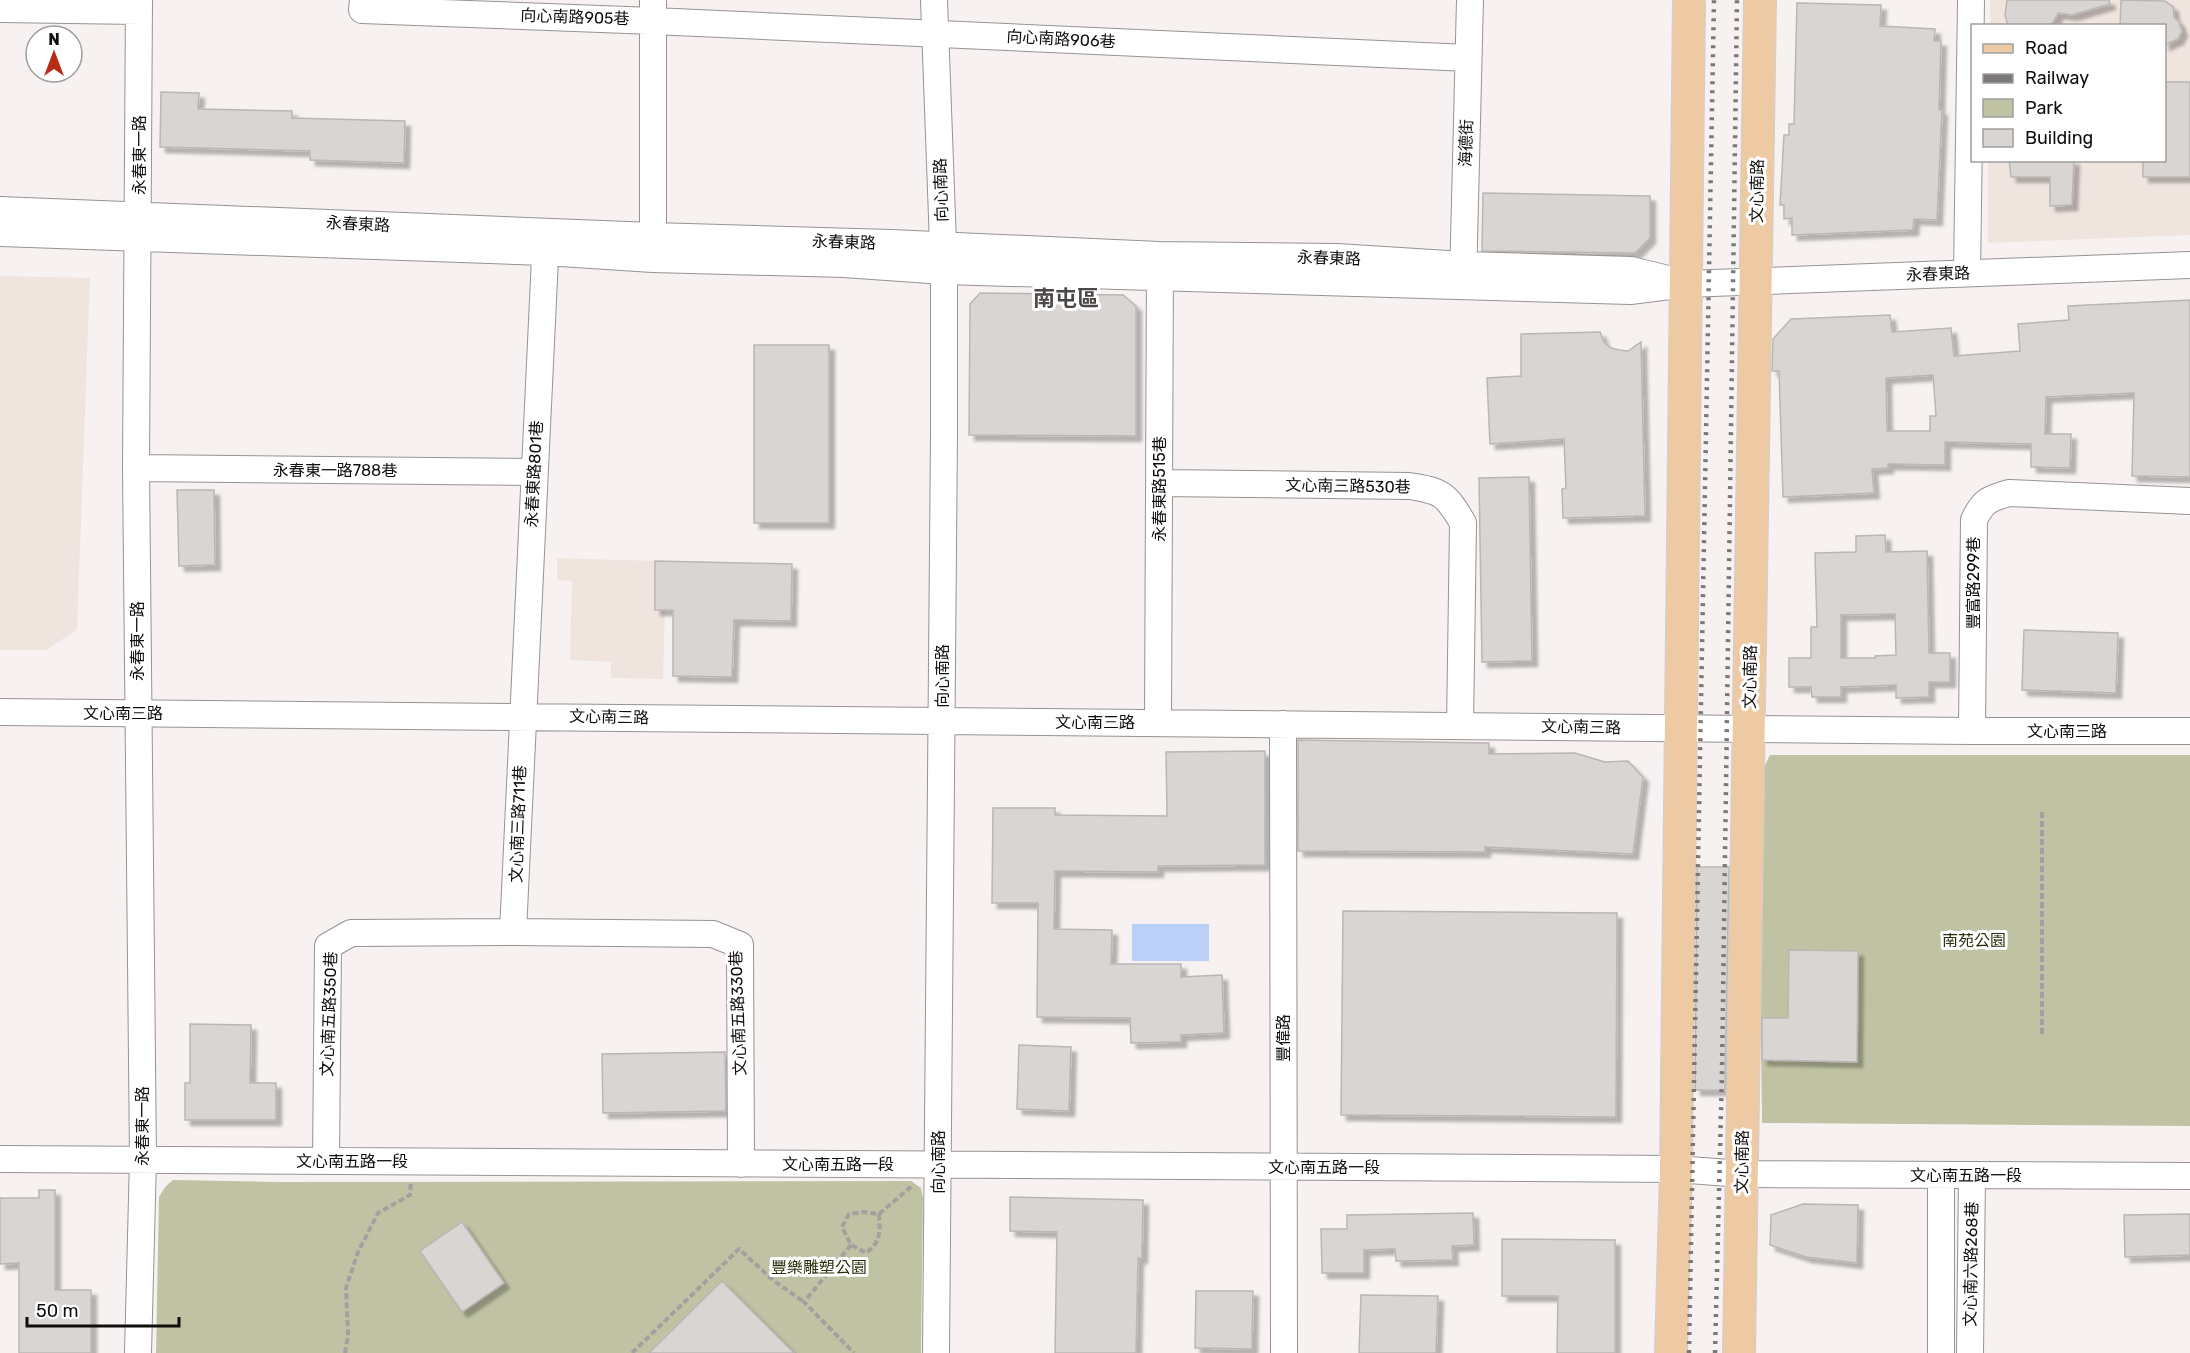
<svg xmlns="http://www.w3.org/2000/svg" width="2190" height="1353" font-family="Rubik,'Noto Sans TC',sans-serif">
  <style>
    .built { fill: #f0e4df }
    .green { fill: #c0c3a3 }
    .water { fill: #bad0f6 }
    .building { fill: #d9d5d3; stroke: #bab6b4; stroke-width: 1.5; fill-rule: evenodd; filter: url(#shadow) }
    .lines { fill: none; stroke-linecap: round; stroke-linejoin: round }
    .minor-casing { stroke: #979391; stroke-width: 28 }
    .major-casing { stroke: #cfcfcf; stroke-width: 34 }
    .path { stroke: #a3a09f; stroke-width: 4; stroke-dasharray: 6 3; stroke-linecap: butt }
    .minor { stroke: #fff; stroke-width: 26 }
    .major { stroke: #edcaa4; stroke-width: 32 }
    .rail { stroke: #7b7877; stroke-width: 4.5; stroke-dasharray: 3 6; stroke-linecap: butt }
    .labels { text-anchor: middle; dominant-baseline: central; stroke-width: 6; stroke-linejoin: round; paint-order: stroke }
    .street-label { font-size: 16px; fill: #0f0e0d; stroke: #fff }
    .park-label { font-size: 16px; fill: #2e2f0d; stroke: #fff }
    .district-label { font-size: 22px; font-weight: bold; fill: #4b4746; stroke: #fff }
  </style>
  <defs>
    <filter id="shadow"><feDropShadow dx="5.5" dy="5.5" stdDeviation="1.5" flood-color="#0004"/></filter>
  </defs>
  <rect width="100%" height="100%" fill="#f7f2f1"/>
  <path class="built" d="M1990,0H2190V235L1988,243V161L2164,160V26L1990,25Z
    M0,276L90,278L77,630L46,650H0Z
    M557,558L655,561V610H665L663,679L611,678V662L570,660L572,581L557,580Z"/>
  <path class="green" d="M1770,755H2190V1126L1762,1123L1758,779Z
    M173,1180L277,1182L911,1181L921,1188L923,1198L921,1353H156L159,1197L165,1187Z"/>
  <path class="water" d="M1132,924H1209V961H1132Z"/>
  <path class="building" d="M2007,0H2109L2110,4L2072,15L2058,13L2051,26H2008L2005,15Z
    M2121,0L2165,1L2173,7L2174,17L2179,22L2182,31L2178,39L2164,45V26H2120Z
    M1797,3L1881,5L1880,26L1935,29L1934,41H1941L1939,110H1942L1937,220L1914,219L1913,230L1792,235V218L1784,219V205H1780L1784,135H1789V124H1794Z
    M2164,82H2190V177H2143V160H2164Z
    M161,92L199,93L198,109L292,111V118L405,121L404,163L310,160V151L160,147Z
    M2009,160H2074L2072,205L2050,206V177H2011Z
    M1483,193L1650,196V238L1635,253L1482,251Z
    M980,293L1123,295L1136,306V436L969,435L970,304Z
    M2190,300V477L2132,476L2134,393L2046,397L2045,434H2071L2070,468L2031,467V444L1945,442V465L1888,464V468L1872,469L1874,493L1783,497L1779,371H1772L1773,339L1791,319L1890,315L1892,332L1951,328L1954,356L2020,351L2018,324L2069,320L2068,306ZM1933,375L1936,416H1930V431H1887L1886,378Z
    M1600,332L1604,342L1611,348L1619,350L1628,351L1641,342L1645,516L1563,518L1562,489L1566,488L1564,439L1490,444L1487,378L1521,376V334Z
    M754,345H829V523H754Z
    M1529,477L1532,661L1482,662L1479,478Z
    M177,490H214L215,565L179,566Z
    M1885,535L1886,552L1927,551L1929,653H1950V682H1929V697L1896,698V685L1841,687V697H1812L1811,687H1789V658H1811V627H1817L1815,553L1856,552V536ZM1895,614L1896,655L1875,656V658H1841V615Z
    M655,561L792,564L791,621L734,620L732,677L673,676V610H655Z
    M2024,630L2118,633L2116,693L2022,690Z
    M1298,740L1489,743V754L1575,753L1605,762L1628,761L1643,777L1633,854L1485,847V852L1298,851Z
    M1265,751V865L1158,866V872L1055,871L1054,929L1112,930L1111,964H1181V977L1222,975L1224,1033L1181,1035V1042L1131,1043L1130,1018L1037,1017L1038,903H992L993,808H1055V815L1167,816L1166,752Z
    M1697,867H1729L1725,1090H1695Z
    M1343,911L1617,913L1616,1117L1341,1115Z
    M1789,950L1858,951L1857,1062L1762,1060V1018H1788Z
    M190,1024L251,1025L250,1083H276V1120H185V1083H190Z
    M1019,1045L1071,1047L1069,1111L1017,1109Z
    M725,1052L726,1111L603,1113L602,1054Z
    M39,1190H55V1290H91V1353H19V1263L0,1264V1198H39Z
    M1010,1197L1143,1200L1142,1258H1138L1136,1353H1055L1057,1232L1010,1231Z
    M1803,1204L1858,1205L1857,1263L1806,1257L1770,1245L1771,1215Z
    M1473,1213L1474,1245L1452,1246L1453,1260L1396,1261L1395,1249L1364,1250V1273H1322L1321,1229H1347V1215Z
    M2190,1214V1255L2125,1257L2124,1215Z
    M462,1222L504,1283L462,1312L420,1251Z
    M1502,1239L1615,1240V1353H1557L1558,1296H1502Z
    M722,1281L794,1353H649Z
    M1196,1291H1253L1252,1349L1195,1348Z
    M1361,1295L1438,1296L1436,1353H1359Z"/>
  <g class="lines">
    <defs>
      <path id="minor" d="M363,0L362,10L653,21L1468,58
        M934,0L944,271V434L936,1353
        M0,9L139,11
        M0,210L653,236L891,243L1159,255L1337,257L1463,265L1631,270L1668,279
        M0,233L545,252L653,259L844,264L944,271L1630,291L1686,284L2190,265
        M653,253V0
        M1967,273L1971,0
        M1463,282L1470,0
        M136,468L534,472
        M1159,483L1409,486C1442,491 1446,494 1463,523L1460,726
        M0,712L1972,731H2190
        M1158,723L1160,261
        M1283,724L1284,1353
        M1972,731L1974,520C1983,501 1988,499 2009,493L2190,501
        M513,932L546,237
        M0,1159L1676,1169L1742,1174L2190,1176
        M326,1161L328,946L351,933L513,932L713,934L740,945L741,1164
        M1941,1176V1353
        M138,1353L143,1159L136,468L139,0
        M1970,1353L1972,1175"/>
      <path id="major" d="M1671,1353L1676,1169L1689,0
        M1739,1353L1760,0"/>
    </defs>
    <use href="#minor" class="minor-casing"/>
    <use href="#major" class="major-casing"/>
    <path class="path" d="M2042,812V1037
      M879,1214C880,1232 881,1242 866,1253L851,1245L842,1227L849,1214L863,1212L879,1214L912,1186
      M851,1245L804,1302L854,1353
      M345,1353L348,1335L346,1288L358,1252L378,1213L410,1195L411,1181
      M632,1353L739,1249L774,1281L804,1302"/>
    <use href="#minor" class="minor"/>
    <use href="#major" class="major"/>
    <path class="rail" d="M1689,1353L1714,0
      M1715,1353L1722,1071L1737,0"/>
  </g>
  <g class="labels">
    <g class="street-label">
      <text transform="translate(575 17) rotate(2)">向心南路905巷</text>
      <text transform="translate(1061 39) rotate(3)">向心南路906巷</text>
      <text transform="translate(1466 143) rotate(-88)">海德街</text>
      <text transform="translate(139 155) rotate(-90)">永春東一路</text>
      <text transform="translate(941 190) rotate(-92)">向心南路</text>
      <text transform="translate(1757 191) rotate(-89)">文心南路</text>
      <text transform="translate(358 224) rotate(3)">永春東路</text>
      <text transform="translate(844 242) rotate(2)">永春東路</text>
      <text transform="translate(1329 258) rotate(2)">永春東路</text>
      <text transform="translate(1938 274) rotate(-2)">永春東路</text>
      <text x="335" y="470">永春東一路788巷</text>
      <text transform="translate(534 474) rotate(-87)">永春東路801巷</text>
      <text transform="translate(1348 486) rotate(1)">文心南三路530巷</text>
      <text transform="translate(1159 489) rotate(-90)">永春東路515巷</text>
      <text transform="translate(1973 583) rotate(-90)">豐富路299巷</text>
      <text transform="translate(137 641) rotate(-90)">永春東一路</text>
      <text transform="translate(942 676) rotate(-90)">向心南路</text>
      <text transform="translate(1750 677) rotate(-89)">文心南路</text>
      <text x="123" y="713">文心南三路</text>
      <text transform="translate(609 717) rotate(1)">文心南三路</text>
      <text x="1095" y="722">文心南三路</text>
      <text transform="translate(1581 727) rotate(1)">文心南三路</text>
      <text x="2067" y="731">文心南三路</text>
      <text transform="translate(518 824) rotate(-88)">文心南三路711巷</text>
      <text transform="translate(738 1013) rotate(-92)">文心南五路330巷</text>
      <text transform="translate(329 1014) rotate(-88)">文心南五路350巷</text>
      <text transform="translate(1283 1038) rotate(-90)">豐偉路</text>
      <text transform="translate(142 1126) rotate(-90)">永春東一路</text>
      <text x="352" y="1161">文心南五路一段</text>
      <text transform="translate(938 1162) rotate(-90)">向心南路</text>
      <text transform="translate(1742 1162) rotate(-89)">文心南路</text>
      <text x="838" y="1164">文心南五路一段</text>
      <text x="1324" y="1167">文心南五路一段</text>
      <text x="1966" y="1175">文心南五路一段</text>
      <text transform="translate(1971 1264) rotate(-89)">文心南六路268巷</text>
    </g>
    <g class="park-label">
      <text x="1974" y="940">南苑公園</text>
      <text x="819" y="1267">豐樂雕塑公園</text>
    </g>
    <g class="district-label">
      <text x="1066" y="298">南屯區</text>
    </g>
  </g>
  <rect x="1971" y="24" width="195" height="138" fill="#ffffff" stroke="#9f9f9e" stroke-width="1.5"/>
  <rect x="1983" y="44" width="30" height="9" fill="#edcaa4" stroke="#9f9f9e" stroke-width="1.5"/>
  <text x="2025" y="54" font-size="18" fill="#0f0e0d">Road</text>
  <rect x="1983" y="74" width="30" height="9" fill="#7b7877" stroke="#9f9f9e" stroke-width="1.5"/>
  <text x="2025" y="84" font-size="18" fill="#0f0e0d">Railway</text>
  <rect x="1983" y="99" width="30" height="18" fill="#c0c3a3" stroke="#9f9f9e" stroke-width="1.5"/>
  <text x="2025" y="114" font-size="18" fill="#0f0e0d">Park</text>
  <rect x="1983" y="129" width="30" height="18" fill="#d9d5d3" stroke="#9f9f9e" stroke-width="1.5"/>
  <text x="2025" y="144" font-size="18" fill="#0f0e0d">Building</text>
  <g transform="translate(54 54)"><circle r="28" fill="#ffffff" stroke="#9f9f9e" stroke-width="1.5"/>
  <path d="M0-4.5L10 22L0 15L-10 22Z" fill="#b82c15"/>
  <text y="-9" font-size="16" font-weight="bold" text-anchor="middle" fill="#0f0e0d">N</text>
  </g>
  <path d="M27 1317v9h152v-9" fill="none" stroke="#0f0e0d" stroke-width="3"/>
  <text x="36" y="1317" font-size="18" fill="#0f0e0d" stroke="#ffffff" stroke-width="4.5" paint-order="stroke">50 m</text>
</svg>
